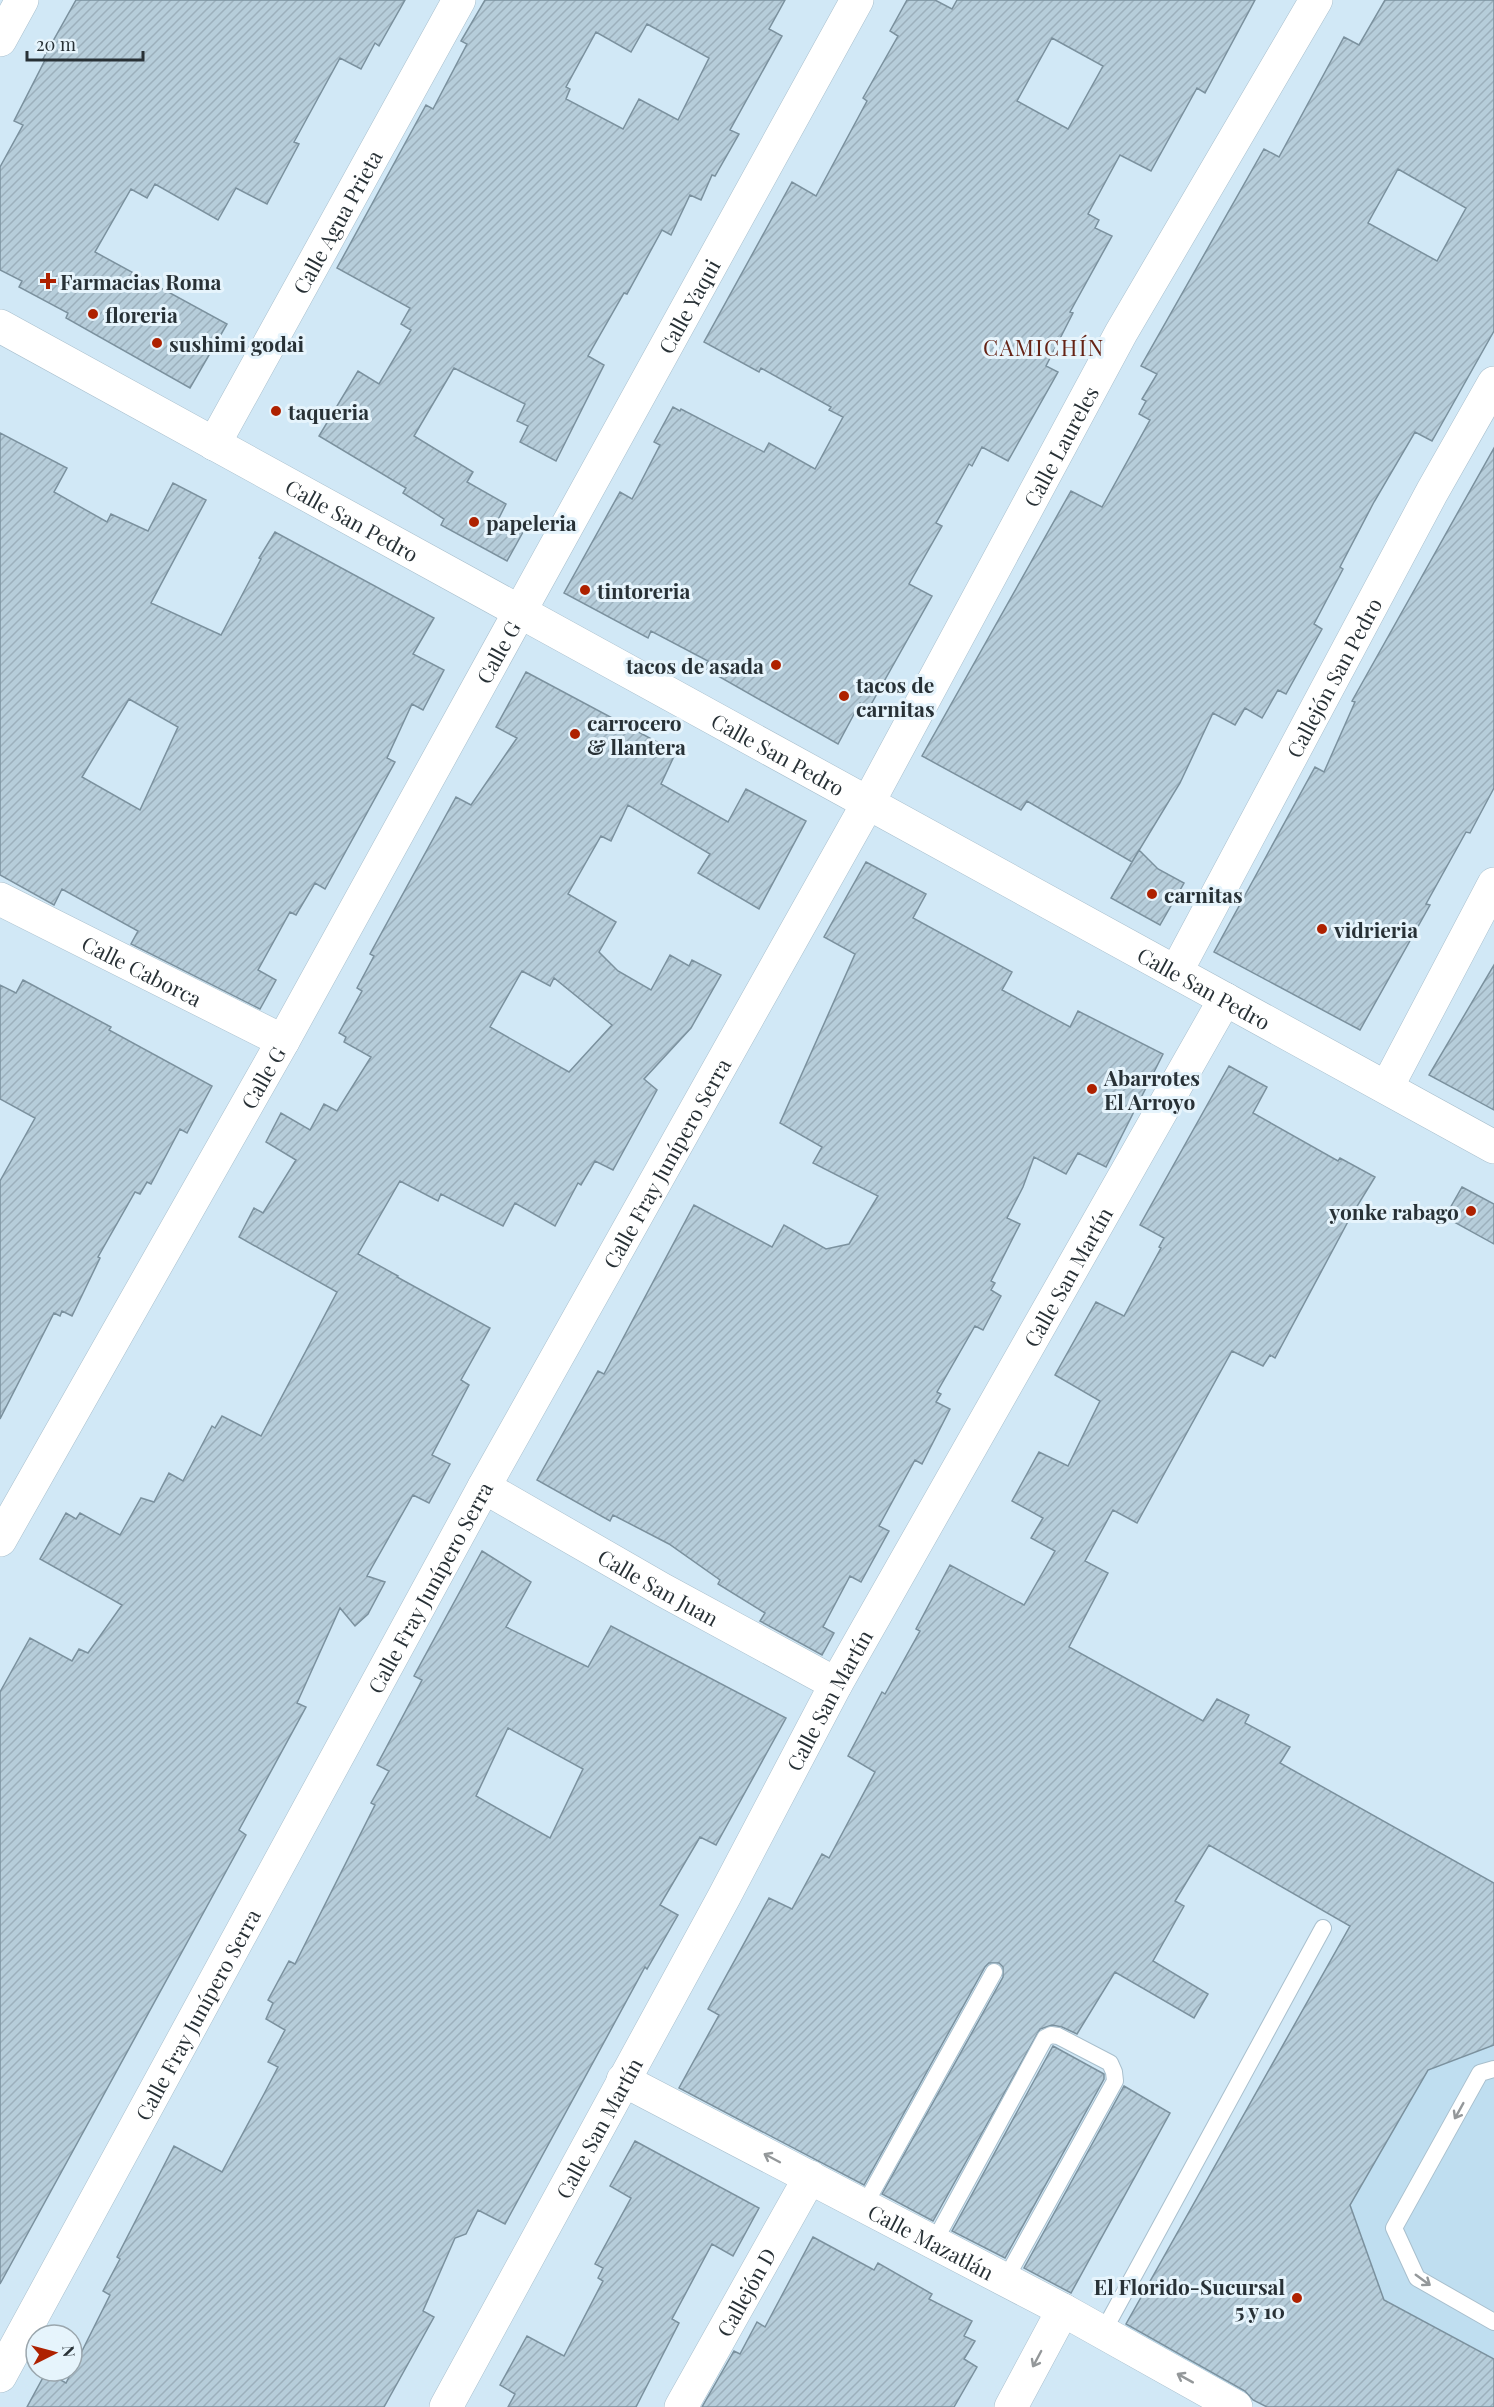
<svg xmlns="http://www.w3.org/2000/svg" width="1494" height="2407" font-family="'Playfair Display',serif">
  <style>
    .built { fill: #bfdef0 }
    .building { fill: url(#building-hatch); stroke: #7b919e; stroke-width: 1.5; fill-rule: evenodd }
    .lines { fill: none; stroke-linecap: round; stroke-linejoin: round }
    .lane-casing { stroke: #a8bfcd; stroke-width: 18 }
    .street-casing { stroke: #a8bfcd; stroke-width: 34 }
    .secondary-casing { stroke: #a8bfcd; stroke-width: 34 }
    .lane { stroke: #fff; stroke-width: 16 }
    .street { stroke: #fff; stroke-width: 33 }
    .secondary { stroke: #fff; stroke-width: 33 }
    .oneway { stroke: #94989a }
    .poi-dot { fill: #ae2100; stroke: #e6f4fc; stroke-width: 2 }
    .labels { text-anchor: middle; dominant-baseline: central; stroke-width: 6; stroke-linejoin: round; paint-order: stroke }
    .street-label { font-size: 21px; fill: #283136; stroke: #e6f4fc }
    .poi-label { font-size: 21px; font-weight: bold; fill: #283136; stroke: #e6f4fc; text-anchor: start }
    .neighbourhood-label { font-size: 22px; letter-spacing: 1.5px; fill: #662315; stroke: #e6f4fc }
  </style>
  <defs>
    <pattern id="building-hatch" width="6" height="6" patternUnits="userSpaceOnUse" patternTransform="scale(1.5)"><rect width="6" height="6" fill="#b6cdda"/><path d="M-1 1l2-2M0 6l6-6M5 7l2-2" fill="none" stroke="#9cb0bc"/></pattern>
  </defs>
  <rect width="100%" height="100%" fill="#d1e8f6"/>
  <path class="built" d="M1403,1831L1494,1883V2407H1267L1123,2330Z"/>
  <path class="building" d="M76,0H405L379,46L375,43L361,69L340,58L294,142L299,144L267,204L236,188L218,220L155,184L147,198L131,189L95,252L227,324L190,388L66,318L68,313L19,287L22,281L0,270V167L23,125L14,121L45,60L43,59Z
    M485,0H785L769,29L782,36L730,130L739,134L715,176L712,175L701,200L690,195L671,235L662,230L627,294L624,293L588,356L604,365L556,461L520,442L528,426L517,421L525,404L454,368L414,436L473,472L467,482L506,504L499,518L523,532L507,561L441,525L444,519L403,493L406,488L319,436L358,371L379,384L411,330L401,324L410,308L337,268L426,105L433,109L467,44L461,41ZM647,24L709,58L678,120L639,99L623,129L566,99L570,89L566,87L596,32L631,52Z
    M907,0H935L952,9L957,0H1255L1205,93L1197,88L1151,171L1120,155L1088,214L1099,220L1095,228L1112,236L1070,312L1073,313L1046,366L1058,372L1008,461L982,447L972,466L969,464L936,523L942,526L909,584L932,596L869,708L860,703L838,744L704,668L708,661L651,631L648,638L564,593L620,492L632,499L660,445L654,442L673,407L680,411L681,409L764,452L769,443L815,469L843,417L829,410L831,407L761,368L759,372L704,342L792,182L816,196L867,101L863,98L898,36L890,31ZM1052,38L1103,66L1068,129L1017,101Z
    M1385,0H1494V331L1432,441L1415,432L1374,502L1340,567L1343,569L1314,624L1322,629L1286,694L1278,690L1262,718L1245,708L1235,725L1213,713L1180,783L1132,862L1027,801L1021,810L922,756L1071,491L1102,507L1150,420L1139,414L1146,401L1142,399L1157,374L1141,366L1264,149L1279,157L1344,37L1359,45ZM1398,169L1466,208L1437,261L1368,223Z
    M0,433L67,468L54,492L107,522L111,514L148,531L173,483L206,500L151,603L221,635L261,559L259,558L275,532L434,618L413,654L444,670L423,710L412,704L387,758L395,762L325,889L315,883L296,915L290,912L258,970L276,980L260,1009L131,944L138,931L62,889L54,905L0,875ZM129,699L178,727L140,810L82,777Z
    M1494,448V788L1470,833L1466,832L1426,904L1430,905L1360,1030L1214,952L1315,767L1324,772L1355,702L1352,701Z
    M526,672L676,752L661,784L728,822L746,789L806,821L759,909L698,873L710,854L628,805L611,841L601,836L568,894L616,922L599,952L618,971L651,990L670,955L689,966L692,960L721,975L691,1028L644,1079L657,1090L613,1170L595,1161L581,1185L578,1183L555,1226L515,1203L503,1226L441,1194L438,1201L400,1181L358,1254L398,1276L397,1277L490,1328L461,1380L469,1385L432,1455L450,1464L429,1503L413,1495L367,1576L385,1582L368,1614L355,1626L340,1608L297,1703L306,1707L239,1830L246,1835L0,2284V1692L30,1638L72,1661L79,1649L88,1653L122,1605L40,1559L66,1513L76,1519L80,1513L120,1535L141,1498L154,1502L169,1473L183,1481L212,1426L215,1428L222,1416L261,1436L337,1292L239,1237L254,1208L263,1213L296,1160L266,1142L281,1113L310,1130L324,1104L337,1111L371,1057L344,1042L346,1037L339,1033L362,991L357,988L374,956L370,954L456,797L471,805L517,738L496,727ZM522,971L550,986L554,978L612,1025L569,1072L490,1027Z
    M1139,850L1158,869L1184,883L1160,925L1111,898Z
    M866,862L926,894L913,918L1012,972L1002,990L1070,1027L1078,1011L1163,1054L1106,1167L1078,1153L1066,1174L1034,1157L1023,1187L1007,1218L1020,1224L991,1281L995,1283L991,1290L1001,1296L983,1330L975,1326L937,1392L941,1394L936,1402L950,1409L922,1464L915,1460L879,1526L889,1531L861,1582L850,1576L823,1627L834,1633L822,1655L760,1621L765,1613L718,1584L720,1580L669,1544L613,1515L610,1521L537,1480L598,1371L604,1374L694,1205L772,1247L784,1225L826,1249L849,1244L878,1196L813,1163L822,1147L780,1123L855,954L824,937Z
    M1494,965V1110L1429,1075Z
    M23,980L111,1027L109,1030L212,1086L187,1133L180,1129L151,1184L147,1182L140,1194L135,1192L98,1257L100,1258L72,1316L62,1311L60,1316L54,1313L0,1419V1181L35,1118L0,1099V985L16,993Z
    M1229,1066L1267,1087L1253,1113L1338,1161L1340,1158L1375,1177L1351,1216L1275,1358L1270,1355L1263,1366L1232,1351L1137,1523L1113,1510L1085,1561L1108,1573L1069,1647L1203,1721L1217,1699L1249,1715L1245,1723L1290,1747L1280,1763L1494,1883V2045L1428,2070L1350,2205L1384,2300L1494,2359V2407H1267L1253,2400L1245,2391L1126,2324L1350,1926L1209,1845L1175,1901L1184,1906L1153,1961L1208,1994L1194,2018L1115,1972L1077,2034L1062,2027L1052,2025L1040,2029L933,2221L882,2194L1003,1977V1967L999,1963H989L985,1967L864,2185L679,2088L719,2015L708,2009L769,1898L792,1909L822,1854L829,1858L875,1772L848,1756L882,1692L885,1694L920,1631L916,1629L950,1565L1024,1605L1055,1551L1031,1538L1043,1518L1012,1501L1039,1452L1068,1466L1100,1401L1055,1375L1096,1302L1124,1316L1161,1248L1159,1247L1164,1238L1140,1225Z
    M1462,1187L1494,1204V1244L1445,1217Z
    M482,1551L531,1582L506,1627L588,1667L611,1626L786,1718L716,1845L700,1837L660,1905L678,1915L647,1969L645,1967L505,2224L478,2210L466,2234L455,2238L423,2311L434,2317L384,2407H27L46,2372L66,2383L110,2295L103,2291L120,2259L117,2257L174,2146L222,2172L264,2094L278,2067L268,2062L285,2030L266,2019L273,2003L268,2000L289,1961L295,1964L375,1805L371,1803L389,1771L377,1765L422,1680L414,1676ZM508,1728L583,1769L550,1838L476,1796Z
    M1053,2046L1104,2074V2079L1005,2258L952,2231Z
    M1124,2086L1170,2113L1071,2293L1024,2268Z
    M635,2141L759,2208L733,2256L712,2244L672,2319L679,2323L636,2407H508L515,2394L500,2385L527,2336L564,2356L603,2281L598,2278L603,2268L595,2264L631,2198L610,2186Z
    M813,2237L874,2270L878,2263L932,2294L929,2299L972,2321L964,2336L975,2341L964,2359L977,2367L954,2407H702L734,2351L740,2354L757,2322L765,2327Z"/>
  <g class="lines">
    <defs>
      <path id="lane" d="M1494,2069L1480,2073L1394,2228L1417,2278L1494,2322
        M864,2206L994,1972
        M934,2242L1045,2038L1051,2035L1058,2036L1110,2063L1114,2072L1115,2081L1005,2280
        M1103,2332L1323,1928"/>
      <g id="street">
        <path d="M0,40L22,0"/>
        <path id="s1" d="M214,444L459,0"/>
        <path id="s2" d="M0,899L283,1041"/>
        <path id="s3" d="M1176,972L1432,492L1494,383"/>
        <path d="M1387,1087L1494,884"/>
        <path id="s4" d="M484,1487L663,1590L836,1684"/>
        <path id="s5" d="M0,1540L283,1041L857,0"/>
        <path id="s6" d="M623,2080L1063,2310L1236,2407"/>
        <path id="s7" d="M0,2376L484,1487L868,803L1121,333L1316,0"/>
        <path id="s8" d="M446,2407L724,1897L836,1684L1225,999"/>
        <path id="s9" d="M681,2407L810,2177"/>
        <path d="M1011,2407L1063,2310"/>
      </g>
      <g id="secondary">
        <path id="s10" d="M0,326L1494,1147"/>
      </g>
    </defs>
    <use href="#lane" class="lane-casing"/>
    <use href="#street" class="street-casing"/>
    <use href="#secondary" class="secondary-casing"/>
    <use href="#lane" class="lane"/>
    <use href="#street" class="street"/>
    <use href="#secondary" class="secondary"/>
  </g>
  <defs><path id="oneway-shaft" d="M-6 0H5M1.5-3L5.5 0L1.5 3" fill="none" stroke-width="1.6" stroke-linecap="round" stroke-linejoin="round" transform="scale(1.5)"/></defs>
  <g class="oneway">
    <use href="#oneway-shaft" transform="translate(1459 2111) rotate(119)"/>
    <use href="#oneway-shaft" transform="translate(772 2158) rotate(-152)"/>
    <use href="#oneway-shaft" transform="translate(1423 2280) rotate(36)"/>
    <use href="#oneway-shaft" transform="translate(1037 2359) rotate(118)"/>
    <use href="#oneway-shaft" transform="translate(1185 2378) rotate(-151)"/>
  </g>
  <g class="poi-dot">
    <path d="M45 272h6v6h6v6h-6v6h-6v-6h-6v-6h6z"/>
    <circle cx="93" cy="314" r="6"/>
    <circle cx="157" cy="343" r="6"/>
    <circle cx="276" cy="411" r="6"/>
    <circle cx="474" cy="522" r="6"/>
    <circle cx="585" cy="590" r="6"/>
    <circle cx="776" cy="665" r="6"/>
    <circle cx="844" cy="696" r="6"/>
    <circle cx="575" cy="734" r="6"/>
    <circle cx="1152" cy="894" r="6"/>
    <circle cx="1322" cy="929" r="6"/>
    <circle cx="1092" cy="1089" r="6"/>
    <circle cx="1471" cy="1211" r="6"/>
    <circle cx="1297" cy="2298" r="6"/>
  </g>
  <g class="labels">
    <g class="street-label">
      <text stroke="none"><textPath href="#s1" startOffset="254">Calle Agua Prieta</textPath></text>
      <text stroke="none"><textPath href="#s5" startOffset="1413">Calle Yaqui</textPath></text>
      <text stroke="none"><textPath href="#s7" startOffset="2202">Calle Laureles</textPath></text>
      <text stroke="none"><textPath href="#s10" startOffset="402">Calle San Pedro</textPath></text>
      <text stroke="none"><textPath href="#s5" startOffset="1018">Calle G</textPath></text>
      <text stroke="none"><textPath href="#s3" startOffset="334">Callejón San Pedro</textPath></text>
      <text stroke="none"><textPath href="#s10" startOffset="888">Calle San Pedro</textPath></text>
      <text stroke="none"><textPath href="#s2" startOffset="159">Calle Caborca</textPath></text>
      <text stroke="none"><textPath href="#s10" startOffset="1374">Calle San Pedro</textPath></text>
      <text stroke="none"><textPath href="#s5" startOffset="532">Calle G</textPath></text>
      <text stroke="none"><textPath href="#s7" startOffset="1384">Calle Fray Junípero Serra</textPath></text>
      <text stroke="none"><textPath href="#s8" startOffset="1290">Calle San Martín</textPath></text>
      <text stroke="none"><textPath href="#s4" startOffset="201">Calle San Juan</textPath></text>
      <text stroke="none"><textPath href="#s7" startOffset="898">Calle Fray Junípero Serra</textPath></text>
      <text stroke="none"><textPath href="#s8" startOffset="804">Calle San Martín</textPath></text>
      <text stroke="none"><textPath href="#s7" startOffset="412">Calle Fray Junípero Serra</textPath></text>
      <text stroke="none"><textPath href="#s8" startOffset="318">Calle San Martín</textPath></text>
      <text stroke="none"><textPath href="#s6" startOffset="348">Calle Mazatlán</textPath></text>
      <text stroke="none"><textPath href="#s9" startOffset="132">Callejón D</textPath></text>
    </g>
    <g class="poi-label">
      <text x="60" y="281">Farmacias Roma</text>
      <text x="105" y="314">floreria</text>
      <text x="169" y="343">sushimi godai</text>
      <text x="288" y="411">taqueria</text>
      <text x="486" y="522">papeleria</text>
      <text x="597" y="590">tintoreria</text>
      <text x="764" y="665" text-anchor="end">tacos de asada</text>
      <text x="856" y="684">tacos de<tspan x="856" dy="24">carnitas</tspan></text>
      <text x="587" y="722">carrocero<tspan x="587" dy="24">&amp; llantera</tspan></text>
      <text x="1164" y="894">carnitas</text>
      <text x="1334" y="929">vidrieria</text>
      <text x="1104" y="1077">Abarrotes<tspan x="1104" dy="24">El Arroyo</tspan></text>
      <text x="1459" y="1211" text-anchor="end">yonke rabago</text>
      <text x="1285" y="2286" text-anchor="end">El Florido-Sucursal<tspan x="1285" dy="24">5 y 10</tspan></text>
    </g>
    <g class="neighbourhood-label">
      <text x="1044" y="347">CAMICHÍN</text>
    </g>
  </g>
  <g transform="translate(54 2353) rotate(84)"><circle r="28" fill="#e6f4fc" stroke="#9aa6ad" stroke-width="1.5"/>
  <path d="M0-4.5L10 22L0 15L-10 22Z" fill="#ae2100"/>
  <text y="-9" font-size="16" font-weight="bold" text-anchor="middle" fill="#283136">N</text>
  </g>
  <path d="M27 51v9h116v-9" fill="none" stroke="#283136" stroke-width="3"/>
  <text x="36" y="51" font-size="18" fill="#283136" stroke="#e6f4fc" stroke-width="4.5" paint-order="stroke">20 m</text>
</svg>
